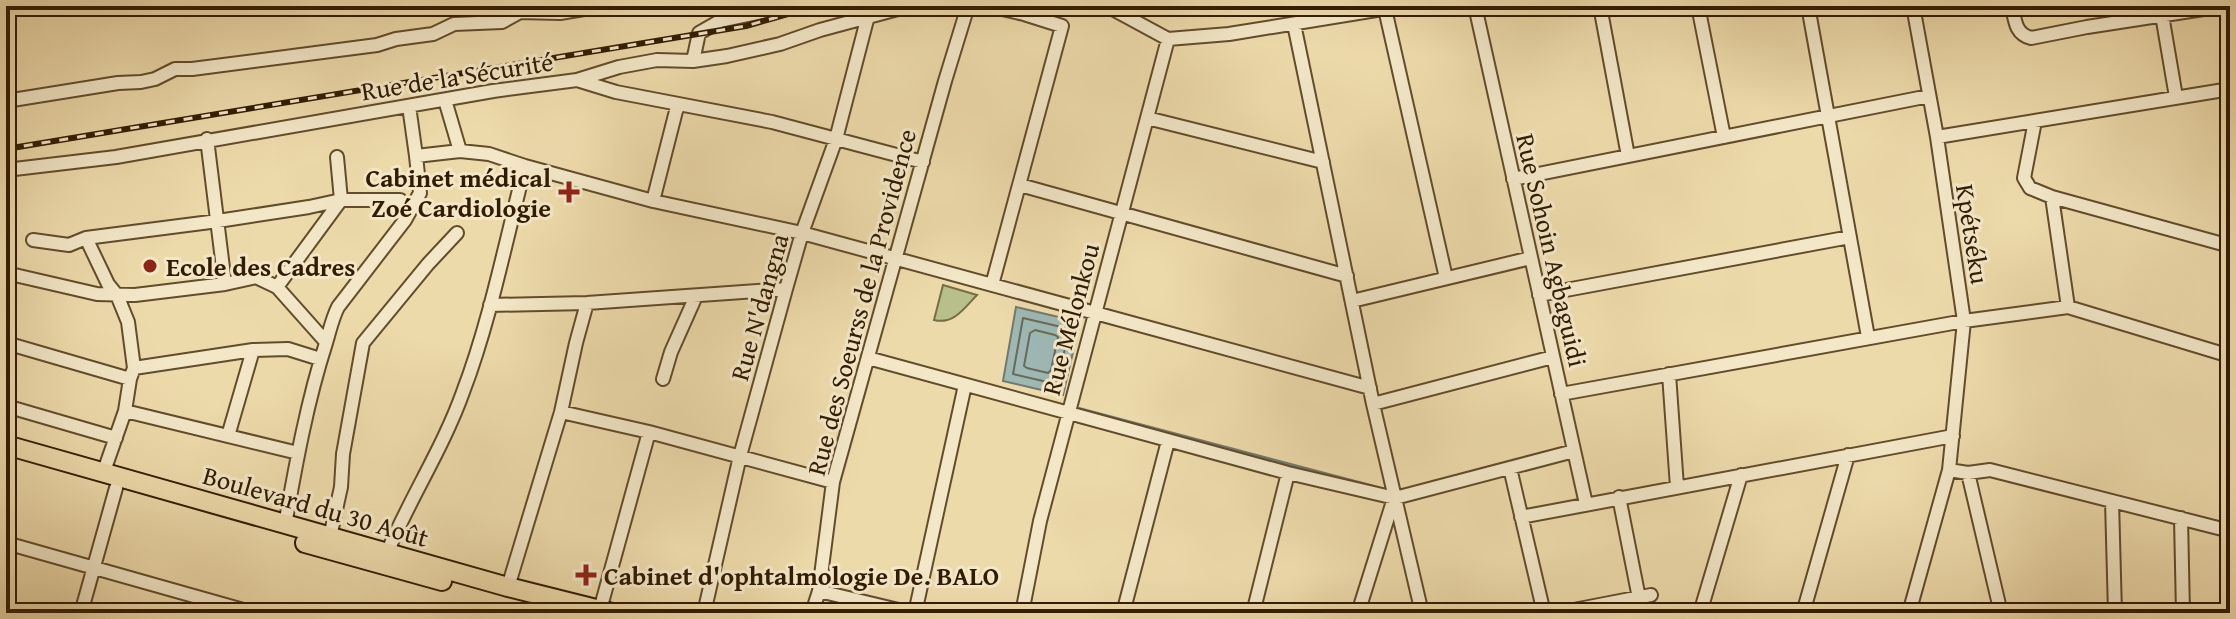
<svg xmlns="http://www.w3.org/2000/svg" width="2236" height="619" font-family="'Gentium Book Plus',serif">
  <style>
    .green { fill: #b9bf88; stroke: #766e44; stroke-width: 2 }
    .water { fill: #9eb8b4; stroke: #737a6c; stroke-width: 2 }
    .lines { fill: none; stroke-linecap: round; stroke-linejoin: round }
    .shore { stroke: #686a5a; stroke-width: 2 }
    .stream { stroke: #737a6c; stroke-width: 3 }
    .minor-casing { stroke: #614c2b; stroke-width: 16 }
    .highway-casing { stroke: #321c00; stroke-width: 22 }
    .minor { stroke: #f3e7c8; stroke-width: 12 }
    .highway { stroke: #eddaab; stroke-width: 18 }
    .rail-casing { stroke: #321c00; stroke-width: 6 }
    .rail { stroke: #f3e7c8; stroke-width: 3; stroke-dasharray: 9; stroke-linecap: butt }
    .poi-dot { fill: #8f2418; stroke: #f3e7c8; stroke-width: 3 }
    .labels { text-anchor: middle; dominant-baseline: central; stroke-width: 6; stroke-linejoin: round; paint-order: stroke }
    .street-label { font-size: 26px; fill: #321c00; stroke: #f3e7c8 }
    .poi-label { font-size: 26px; font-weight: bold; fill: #321c00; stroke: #f3e7c8; text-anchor: start }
  </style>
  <rect width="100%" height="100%" fill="#eddaab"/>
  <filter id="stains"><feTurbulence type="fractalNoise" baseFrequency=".0025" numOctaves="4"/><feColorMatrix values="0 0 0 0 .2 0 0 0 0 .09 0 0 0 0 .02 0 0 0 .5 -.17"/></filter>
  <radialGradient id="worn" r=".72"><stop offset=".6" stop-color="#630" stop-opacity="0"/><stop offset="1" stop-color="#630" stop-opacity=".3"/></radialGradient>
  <path class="green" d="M943,285L977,295C964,308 954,325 934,320Z"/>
  <path class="water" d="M1016,307L1080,322L1063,395L1003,381Z"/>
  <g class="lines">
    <path class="shore" d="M1023,318L1070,329L1056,384L1013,374Z
      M1035,330L1055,335L1058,337L1051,370L1048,373L1027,368L1024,366L1030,333Z"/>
    <path class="stream" d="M1077,408L1376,487
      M1078,422L1120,433"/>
    <defs>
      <path id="minor" d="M989,6L1024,14L1062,26L992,285
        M1107,6L1168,39L1229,34L1401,6
        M1475,6L1586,504
        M1600,6L1628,156
        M1698,6L1724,137
        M1808,6L1868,337
        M2012,6C2015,20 2015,34 2031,38L2087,27L2223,6
        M1385,9L1446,278
        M2162,15L2176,97
        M1294,24L1373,404L1422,613
        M693,61L699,33L720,21L791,6
        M577,80L616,92L772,122L923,162
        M6,101L118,83L141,82L155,79L175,69H192L377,45L396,39L433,34L454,24L502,22L520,12L560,13L602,6
        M409,106L416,156
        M1147,118L1323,162
        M2035,121L2024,178L2030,188L2052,197L2230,246
        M1937,137L2230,89
        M207,139L225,284
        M460,151L489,154L525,166L653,201L802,233L1370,388
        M6,170L116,157L493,91L577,80L619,67L657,60L693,61L727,56L780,44L820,30L909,6
        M1513,179L1929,96
        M1020,185L1347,276
        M2052,197L2068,307
        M653,201L676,111L679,105
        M86,238L108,284L117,295L128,322L134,368L130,379L125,411L103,474
        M33,240L69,245L86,238L218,221L309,207L341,200H400L405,220
        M6,273L97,294L135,295L225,284L256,277L277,287L326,342
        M277,287L341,200L337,157
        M1539,295L1850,237
        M1352,301L1531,258
        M490,305L587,303L786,289
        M6,343L130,379
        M868,358L1288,473L1395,498L1574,451
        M134,368L253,350L288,349L320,359
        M1669,374L1677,487
        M663,379L671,352L696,296
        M1561,394L1964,321L2068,307L2230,356
        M1373,404L1553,357
        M6,406L116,438
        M125,411L298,453
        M561,412L649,432L833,482
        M228,436L253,350
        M1510,468L1544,613
        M1949,470L1968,473L1990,470L2230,531
        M1968,473L2001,613
        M1619,497L1639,598
        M2112,501L2115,613
        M1521,517L1953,436
        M2181,518L2183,613
        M285,525C296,463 307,402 326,343C330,330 332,319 338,307L405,220L420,193L416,156L460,151L445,100
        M330,537L341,487L343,454L363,343L428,264L457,233
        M6,543L254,613
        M387,553C410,498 443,448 463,392C490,321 506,240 525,166
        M508,587L561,412L576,343L587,303
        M819,591L911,613
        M600,610L649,432
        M81,613L116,488
        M704,613L740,456L786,289L802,233L836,139L868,16
        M812,613L819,591L833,482L945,81L968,6
        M915,613L965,385
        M1022,613L1040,521L1168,39
        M1123,613L1168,441
        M1253,613L1288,473
        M1358,613L1394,498
        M1558,613L1651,595
        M1700,613L1741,475
        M1803,613L1848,455
        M1909,613L1949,470L1964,321L1937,137L1913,6"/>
      <path id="highway" d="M6,445L508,587L612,613
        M305,543L442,581"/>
    </defs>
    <use href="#minor" class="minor-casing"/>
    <use href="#highway" class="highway-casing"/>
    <use href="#minor" class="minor"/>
    <use href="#highway" class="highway"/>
    <defs>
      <path id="rail" d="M6,149L746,26L816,6"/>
    </defs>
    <use href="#rail" class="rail-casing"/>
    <use href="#rail" class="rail"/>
  </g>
  <g class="poi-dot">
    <path d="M565 180h8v8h8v8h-8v8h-8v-8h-8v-8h8z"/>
    <circle cx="150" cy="266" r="8"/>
    <path d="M582 563h8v8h8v8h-8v8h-8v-8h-8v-8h8z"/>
  </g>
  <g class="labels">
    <g class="street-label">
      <text transform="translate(457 76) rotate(-9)">Rue de la Sécurité</text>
      <text transform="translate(1973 234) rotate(81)">Kpétséku</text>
      <text transform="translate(1552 250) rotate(77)">Rue Sohoin Agbaguidi</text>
      <text transform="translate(861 302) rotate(-75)">Rue des Soeurss de la Providence</text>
      <text transform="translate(759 307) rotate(-74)">Rue N'dangna</text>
      <text transform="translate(1070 319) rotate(-75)">Rue Mélonkou</text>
      <text transform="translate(316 506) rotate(16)">Boulevard du 30 Août</text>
    </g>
    <g class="poi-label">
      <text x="551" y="177" text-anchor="end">Cabinet médical<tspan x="551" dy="30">Zoé Cardiologie</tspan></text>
      <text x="166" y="266">Ecole des Cadres</text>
      <text x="604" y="575">Cabinet d'ophtalmologie De. BALO</text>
    </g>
  </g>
  <rect width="2236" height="619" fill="none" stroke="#eddaab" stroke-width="32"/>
  <rect x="8" y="8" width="2220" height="603" fill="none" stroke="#321c00" stroke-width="4"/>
  <rect x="16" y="16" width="2204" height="587" fill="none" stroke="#321c00" stroke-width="2"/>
  <rect width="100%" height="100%" filter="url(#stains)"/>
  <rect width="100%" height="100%" fill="url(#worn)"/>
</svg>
